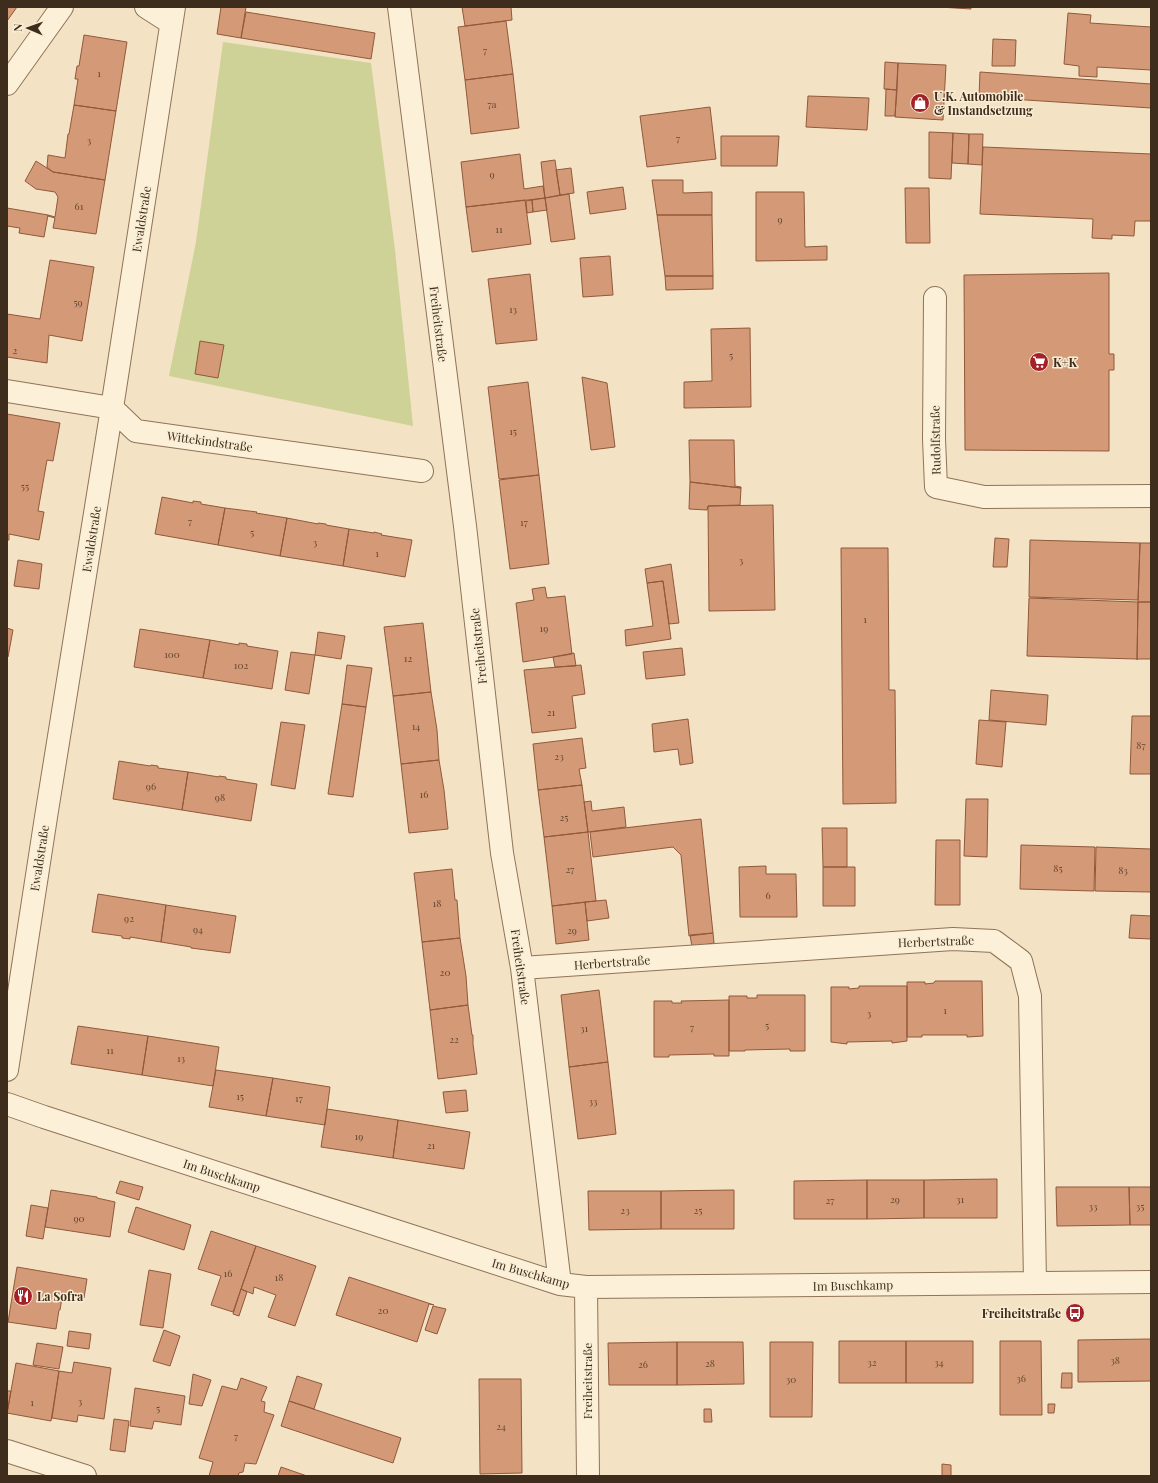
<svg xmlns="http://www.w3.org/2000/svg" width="1158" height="1483" font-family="'Playfair Display',serif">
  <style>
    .green { fill: #ced296 }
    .building { fill: #d49976; stroke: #91593b }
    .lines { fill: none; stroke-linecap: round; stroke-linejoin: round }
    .minor-casing { stroke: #8f7358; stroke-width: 24 }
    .minor { stroke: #fcf0d8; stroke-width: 22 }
    .labels { text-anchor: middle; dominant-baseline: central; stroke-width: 3; stroke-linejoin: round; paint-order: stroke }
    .number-label { font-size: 10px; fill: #644733 }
    .poi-label { font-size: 12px; font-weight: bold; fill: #3e2c1d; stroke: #f9edd4; text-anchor: start }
    .street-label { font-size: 12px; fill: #3e2c1d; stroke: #f9edd4 }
  </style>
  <rect width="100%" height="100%" fill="#f3e2c4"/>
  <path class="green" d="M223,42L371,63L395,250L413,426L169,376L196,242Z"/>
  <path class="building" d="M7,7H17L7,21Z
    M221,7H246L241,38L217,34Z
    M462,7H511L512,20L465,26Z
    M940,7H971V9Z
    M246,12L375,33L371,59L241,38Z
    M1068,13L1091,15L1090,23L1151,27V70L1097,67V77L1079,76V66L1064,64Z
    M506,21L513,74L465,80L458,27Z
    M84,35L127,42L116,111L74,105L78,79H75L77,66H79Z
    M993,39L1016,40L1015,66H992Z
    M885,62L898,63L897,90L884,89Z
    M898,63L946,65L943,120L895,117Z
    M980,72L1151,84V108L979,97Z
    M513,74L519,128L471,134L465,80Z
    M886,89L897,90L895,116H885Z
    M808,96L869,98L867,130L806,127Z
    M74,105L116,111L105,180L53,172L47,167L48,155L65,158L68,134H69Z
    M710,107L716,159L647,167L640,116Z
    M929,132L953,133L951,179L929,178Z
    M953,133L969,134L968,164L952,163Z
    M969,134H983L982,165L968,164Z
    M721,136H779L777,166H721Z
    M983,147L1151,154V221H1135L1134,236L1112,235V239L1092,238L1093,219L980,214Z
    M520,154L524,189L543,186L545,198L466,207L461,162Z
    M555,160L560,195L545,198L541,162Z
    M36,161L53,172L105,180L96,234L53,228L55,218L48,216V215L55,217L58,197L55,192L36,189L25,181Z
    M571,168L574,193L560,195L556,170Z
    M652,180H683V193L712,192V215H657Z
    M623,187L626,209L590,214L587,192Z
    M905,188H929L930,243H906Z
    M756,192H804L805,247L827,246V260L756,261Z
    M569,194L575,239L551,242L545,198Z
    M545,198L547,210L533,212L532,200Z
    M525,200L531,244L472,252L466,207Z
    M532,200L533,212L527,213L526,201Z
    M7,208L48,215L44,237L19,233L20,228L7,226Z
    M657,215H712L713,276H665Z
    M610,256L613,295L583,297L580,258Z
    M50,260L94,267L82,341L49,335L47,363L7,357V314L40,319Z
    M1109,273V354H1114V370H1109V451L965,450L964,275Z
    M530,274L537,340L496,344L488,279Z
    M665,276H713V289L666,290Z
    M750,328L751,407L684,408V382L712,381L711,329Z
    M200,341L224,345L218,378L195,374Z
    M582,377L607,383L615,447L591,450Z
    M528,382L539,475L499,479L488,387Z
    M7,414L60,423L53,461L47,460L38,511L44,512L39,540L9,534V540H7Z
    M689,440H734L735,486L741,487V488L690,482Z
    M539,475L549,564L510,569L499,480Z
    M690,482L741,488L740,505L708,506L707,510L689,509Z
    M162,497L193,503V501L201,502V504L225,508L218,545L155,534Z
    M773,505L775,610L709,611L708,506Z
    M225,508L257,512L256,513L287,518L280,556L218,545Z
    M287,518L318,524V523L326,524V525L349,529L343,566L280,556Z
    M349,529L374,533V532L382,534L381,535L412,540L405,577L343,566Z
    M995,538L1009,539L1007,567H993Z
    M1030,540L1140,543L1138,600L1029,597Z
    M1140,543H1151V602H1138Z
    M841,548H888L889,690H895L896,803L843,804Z
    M18,560L42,564L39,589L14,586Z
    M671,564L679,623L669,624L663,581L647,583L645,569Z
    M663,581L671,639L626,646L625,630L653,626L647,583Z
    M545,587L547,598L565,596L572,654L523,662L516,603L534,600L532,589Z
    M1029,598L1138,602L1137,659L1027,656Z
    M1138,602H1151V659H1138L1137,660Z
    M423,623L431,692L393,696L384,627Z
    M7,628L13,630L8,657L7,656Z
    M140,629L210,640L203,678L134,667Z
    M318,632L345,636L341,659L315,655Z
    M210,640L239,645V643L247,644V646L278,651L272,689L203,678Z
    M682,648L685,675L646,679L643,652Z
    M291,652L315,655L309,694L285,690Z
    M574,653L576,666L555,667L553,657Z
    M347,665L372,668L366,707L342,704Z
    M581,665L585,694L572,696L576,728L532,733L524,670Z
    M991,690L1048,695L1046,725L989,720Z
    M431,692L437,730L439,760L401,764L393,696Z
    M342,704L366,707L353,797L328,794Z
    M1132,716H1151V774H1130Z
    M688,719L693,763L680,765L678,749L654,752L652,724Z
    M979,720L1006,722L1002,767L976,764Z
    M281,722L305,725L295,789L271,785Z
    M582,738L586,768L579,769L582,785L538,790L533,744Z
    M439,760L444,790L448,829L409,833L401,764Z
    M119,761L150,766L151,765L158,766V768L188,772L182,810L113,799Z
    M188,772L219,777V776L226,777V779L257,784L251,821L182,810Z
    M582,785L588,832L544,837L538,790Z
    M966,799H988L987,857L964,856Z
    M591,801L592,811L624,807L626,827L588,832L584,802Z
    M701,819L713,933L689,936L681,855L673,847L593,857L590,832Z
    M822,828H847V867H823Z
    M588,832L596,901L552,906L544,837Z
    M936,840H960V905H935Z
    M1021,845L1095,847L1094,891L1020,889Z
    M1096,847L1151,849V892L1095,891Z
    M766,866V874H796L797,917H740L739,867Z
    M823,867H855V906H823Z
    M452,869L455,900H457L460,938L422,942L414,873Z
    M98,894L166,905L161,942L130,937V939L122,938V936L92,932Z
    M606,900L609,918L587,921L585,902Z
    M585,902L589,940L556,944L552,906Z
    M166,905L236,916L230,953L191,948V947L161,942Z
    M1131,915L1151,916V939L1129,938Z
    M713,933L714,943L692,947L690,935Z
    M460,938L466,976L468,1005L430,1010L422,942Z
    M935,981H982L983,1036L967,1037V1035H922V1037H907V982H925V984L934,983Z
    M859,986H907V1041L892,1043V1041L847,1042V1044L831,1042V987H849V989L859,988Z
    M599,990L608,1062L569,1067L561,995Z
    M757,995H805V1051H790V1049L745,1050V1051H729V996H747V998H757Z
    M729,1000V1056H714V1054L669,1055V1057H654V1001H672V1003H682L681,1001Z
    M468,1005L472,1035H473V1044L477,1074L438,1079L430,1010Z
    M78,1026L148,1036L142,1075L71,1064Z
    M148,1036L219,1047L213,1086L142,1075Z
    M608,1062L616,1134L578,1139L569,1067Z
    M216,1070L273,1078L266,1116L209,1107Z
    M273,1078L330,1087L325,1125L266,1116Z
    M466,1090L468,1111L446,1113L443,1092Z
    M327,1109L398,1120L393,1158L321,1147Z
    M398,1120L470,1132L464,1169L393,1158Z
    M997,1179V1218H924V1180Z
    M867,1180H924V1218L867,1219Z
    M867,1180V1219H794V1181Z
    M120,1181L143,1187L139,1200L116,1193Z
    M1056,1187H1129L1130,1225L1057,1226Z
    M1129,1187H1151V1225H1130Z
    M51,1190L97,1197V1198L115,1202L110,1237L45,1227Z
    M734,1190V1229H661V1191Z
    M588,1191H661V1229L589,1230Z
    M31,1205L48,1208L43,1239L26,1236Z
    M136,1207L191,1225L184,1250L128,1232Z
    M211,1231L256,1246L233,1312L211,1305L221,1276L198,1269Z
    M256,1246L316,1266L295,1326L268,1317L276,1295L254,1287L253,1294L241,1289Z
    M17,1267L87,1279L84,1298L61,1295V1298H62L60,1310H59L56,1329L8,1322Z
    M149,1270L171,1274L163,1328L140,1325Z
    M349,1277L434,1305L429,1304L417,1342L336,1315Z
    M241,1289L247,1292L239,1316L233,1314Z
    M433,1306L446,1309L437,1334L425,1330Z
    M164,1330L180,1336L170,1366L153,1361Z
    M69,1331L91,1334L89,1349L67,1346Z
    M1151,1339V1381L1078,1382V1340Z
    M839,1341H906V1383H839Z
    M906,1341H973V1383H906Z
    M1000,1341H1041L1042,1415H1000Z
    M677,1342V1385H609L608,1343Z
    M677,1342H743L744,1384L677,1385Z
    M770,1342H813L812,1417H770Z
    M37,1343L63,1347L59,1369L33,1365Z
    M74,1362L111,1368L104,1419L78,1415L77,1422L52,1418L59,1371L72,1373Z
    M16,1363L59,1371L51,1421L7,1413Z
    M1062,1373H1072V1388H1061Z
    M193,1374L211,1380L202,1406L189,1404Z
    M297,1376L322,1384L314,1409L289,1401Z
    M241,1378L267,1387L261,1401L265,1402L264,1412L274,1415L256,1464L245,1463L243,1472L239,1473L238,1476H209L213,1462L199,1458L222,1386L237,1390Z
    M479,1379H521L522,1473L480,1474Z
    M135,1388L185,1396L181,1425L154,1421L152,1429L130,1426Z
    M7,1391H11L7,1414Z
    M289,1401L401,1438L393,1463L281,1426Z
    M1048,1404H1055L1054,1413H1048Z
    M704,1409H711L712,1422H704Z
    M114,1419L129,1421L125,1452L110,1450Z
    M942,1464L951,1465V1476H942Z
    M281,1467L307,1476H278Z"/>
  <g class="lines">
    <defs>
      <path id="minor" d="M146,7L171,23
        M399,7L465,526L502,853L522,968L560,1284
        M7,84L62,7
        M935,298L934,439L936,487L984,497L1151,496
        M7,391L112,408L136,431L422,471
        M522,968L953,939L994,941L1021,961L1030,996L1035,1282
        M7,1070L46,817L112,408L174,7
        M7,1104L44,1117L560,1284L586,1287L1151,1282
        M586,1287L588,1476
        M7,1451L85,1476"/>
    </defs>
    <use href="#minor" class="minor-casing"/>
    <use href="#minor" class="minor"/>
  </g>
  <defs>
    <symbol id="shop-disc" viewBox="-11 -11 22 22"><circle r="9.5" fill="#a52128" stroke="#f9edd4"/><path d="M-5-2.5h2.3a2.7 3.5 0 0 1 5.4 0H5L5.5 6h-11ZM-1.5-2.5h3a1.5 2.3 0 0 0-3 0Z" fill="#fff"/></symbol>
    <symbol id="supermarket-disc" viewBox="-11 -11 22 22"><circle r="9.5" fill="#a52128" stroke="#f9edd4"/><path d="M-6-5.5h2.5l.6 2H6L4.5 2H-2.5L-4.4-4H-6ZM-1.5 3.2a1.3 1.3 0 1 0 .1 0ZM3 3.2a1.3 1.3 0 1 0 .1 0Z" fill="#fff"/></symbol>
    <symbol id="restaurant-disc" viewBox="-11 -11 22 22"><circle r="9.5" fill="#a52128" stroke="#f9edd4"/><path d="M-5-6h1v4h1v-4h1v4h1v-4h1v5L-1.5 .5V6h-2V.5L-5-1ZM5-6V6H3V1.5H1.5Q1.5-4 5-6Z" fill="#fff"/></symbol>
    <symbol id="bus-disc" viewBox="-11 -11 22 22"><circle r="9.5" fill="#a52128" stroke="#f9edd4"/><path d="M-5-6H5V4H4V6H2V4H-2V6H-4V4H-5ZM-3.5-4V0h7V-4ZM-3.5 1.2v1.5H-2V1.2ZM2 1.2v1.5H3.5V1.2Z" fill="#fff"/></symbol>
  </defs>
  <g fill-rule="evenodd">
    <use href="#shop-disc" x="909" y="92" width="22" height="22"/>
    <use href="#supermarket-disc" x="1028" y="351" width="22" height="22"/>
    <use href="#restaurant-disc" x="12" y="1285" width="22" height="22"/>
    <use href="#bus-disc" x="1064" y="1302" width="22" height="22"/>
  </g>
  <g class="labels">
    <g class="number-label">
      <text x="485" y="50">7</text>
      <text x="99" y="73">1</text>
      <text x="492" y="104">7a</text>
      <text x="678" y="138">7</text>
      <text x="89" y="140">3</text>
      <text x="492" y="174">9</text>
      <text x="79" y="206">61</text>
      <text x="780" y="219">9</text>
      <text x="499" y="229">11</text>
      <text x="78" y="302">59</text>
      <text x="513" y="309">13</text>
      <text x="15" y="350">2</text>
      <text x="731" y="355">5</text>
      <text x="513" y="431">15</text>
      <text x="25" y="486">55</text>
      <text x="190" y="521">7</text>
      <text x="524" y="522">17</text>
      <text x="252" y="532">5</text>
      <text x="315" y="542">3</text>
      <text x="377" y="553">1</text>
      <text x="741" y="560">3</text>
      <text x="865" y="619">1</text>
      <text x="544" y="628">19</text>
      <text x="172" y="654">100</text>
      <text x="408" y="658">12</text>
      <text x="241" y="665">102</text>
      <text x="551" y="712">21</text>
      <text x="416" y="726">14</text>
      <text x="1141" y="745">87</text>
      <text x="559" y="756">23</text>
      <text x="151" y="786">96</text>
      <text x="424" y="794">16</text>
      <text x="220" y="797">98</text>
      <text x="564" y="817">25</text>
      <text x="1058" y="868">85</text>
      <text x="570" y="869">27</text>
      <text x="1123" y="870">83</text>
      <text x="768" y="895">6</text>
      <text x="437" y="903">18</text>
      <text x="129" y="918">92</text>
      <text x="198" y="929">94</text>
      <text x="572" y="930">29</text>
      <text x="445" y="972">20</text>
      <text x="945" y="1010">1</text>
      <text x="869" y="1013">3</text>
      <text x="767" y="1025">5</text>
      <text x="692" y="1027">7</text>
      <text x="584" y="1028">31</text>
      <text x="454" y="1039">22</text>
      <text x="110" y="1050">11</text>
      <text x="181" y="1058">13</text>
      <text x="240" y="1096">15</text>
      <text x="299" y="1098">17</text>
      <text x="593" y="1101">33</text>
      <text x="359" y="1136">19</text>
      <text x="431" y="1145">21</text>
      <text x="895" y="1199">29</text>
      <text x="960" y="1199">31</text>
      <text x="830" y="1200">27</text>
      <text x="1093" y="1206">33</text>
      <text x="1140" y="1206">35</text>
      <text x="625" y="1210">23</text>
      <text x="698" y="1210">25</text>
      <text x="79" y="1218">90</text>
      <text x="228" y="1273">16</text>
      <text x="279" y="1277">18</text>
      <text x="383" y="1310">20</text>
      <text x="1115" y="1360">38</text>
      <text x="872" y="1362">32</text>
      <text x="939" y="1362">34</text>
      <text x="710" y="1363">28</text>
      <text x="643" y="1364">26</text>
      <text x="1021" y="1378">36</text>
      <text x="791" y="1379">30</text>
      <text x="80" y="1401">3</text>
      <text x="32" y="1402">1</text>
      <text x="158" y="1408">5</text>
      <text x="501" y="1426">24</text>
      <text x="236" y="1436">7</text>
    </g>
    <g class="poi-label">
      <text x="934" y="96">U.K. Automobile<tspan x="934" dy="14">&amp; Instandsetzung</tspan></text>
      <text x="1053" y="362">K+K</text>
      <text x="37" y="1296">La Sofra</text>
      <text x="1061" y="1313" text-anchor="end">Freiheitstraße</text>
    </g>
    <g class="street-label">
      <text transform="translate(141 219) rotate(-81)">Ewaldstraße</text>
      <text transform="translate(439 324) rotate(83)">Freiheitstraße</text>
      <text transform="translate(935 440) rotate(-91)">Rudolfstraße</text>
      <text transform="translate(210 441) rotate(8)">Wittekindstraße</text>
      <text transform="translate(91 539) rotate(-81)">Ewaldstraße</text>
      <text transform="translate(478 646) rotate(-96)">Freiheitstraße</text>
      <text transform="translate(39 858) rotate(-81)">Ewaldstraße</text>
      <text transform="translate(936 941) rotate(-2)">Herbertstraße</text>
      <text transform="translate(612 962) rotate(-4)">Herbertstraße</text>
      <text transform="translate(521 967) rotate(82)">Freiheitstraße</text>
      <text transform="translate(222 1175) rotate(18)">Im Buschkamp</text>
      <text transform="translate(531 1273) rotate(16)">Im Buschkamp</text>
      <text transform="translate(853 1285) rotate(-1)">Im Buschkamp</text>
      <text transform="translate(587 1381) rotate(-90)">Freiheitstraße</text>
    </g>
  </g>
  <rect width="1158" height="1483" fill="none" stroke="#3e2c1d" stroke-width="16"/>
  <g transform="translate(28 28) rotate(272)" stroke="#f9edd4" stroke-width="3" paint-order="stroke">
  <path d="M0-3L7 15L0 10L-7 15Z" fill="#3e2c1d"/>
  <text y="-6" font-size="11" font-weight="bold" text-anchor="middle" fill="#3e2c1d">N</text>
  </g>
</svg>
